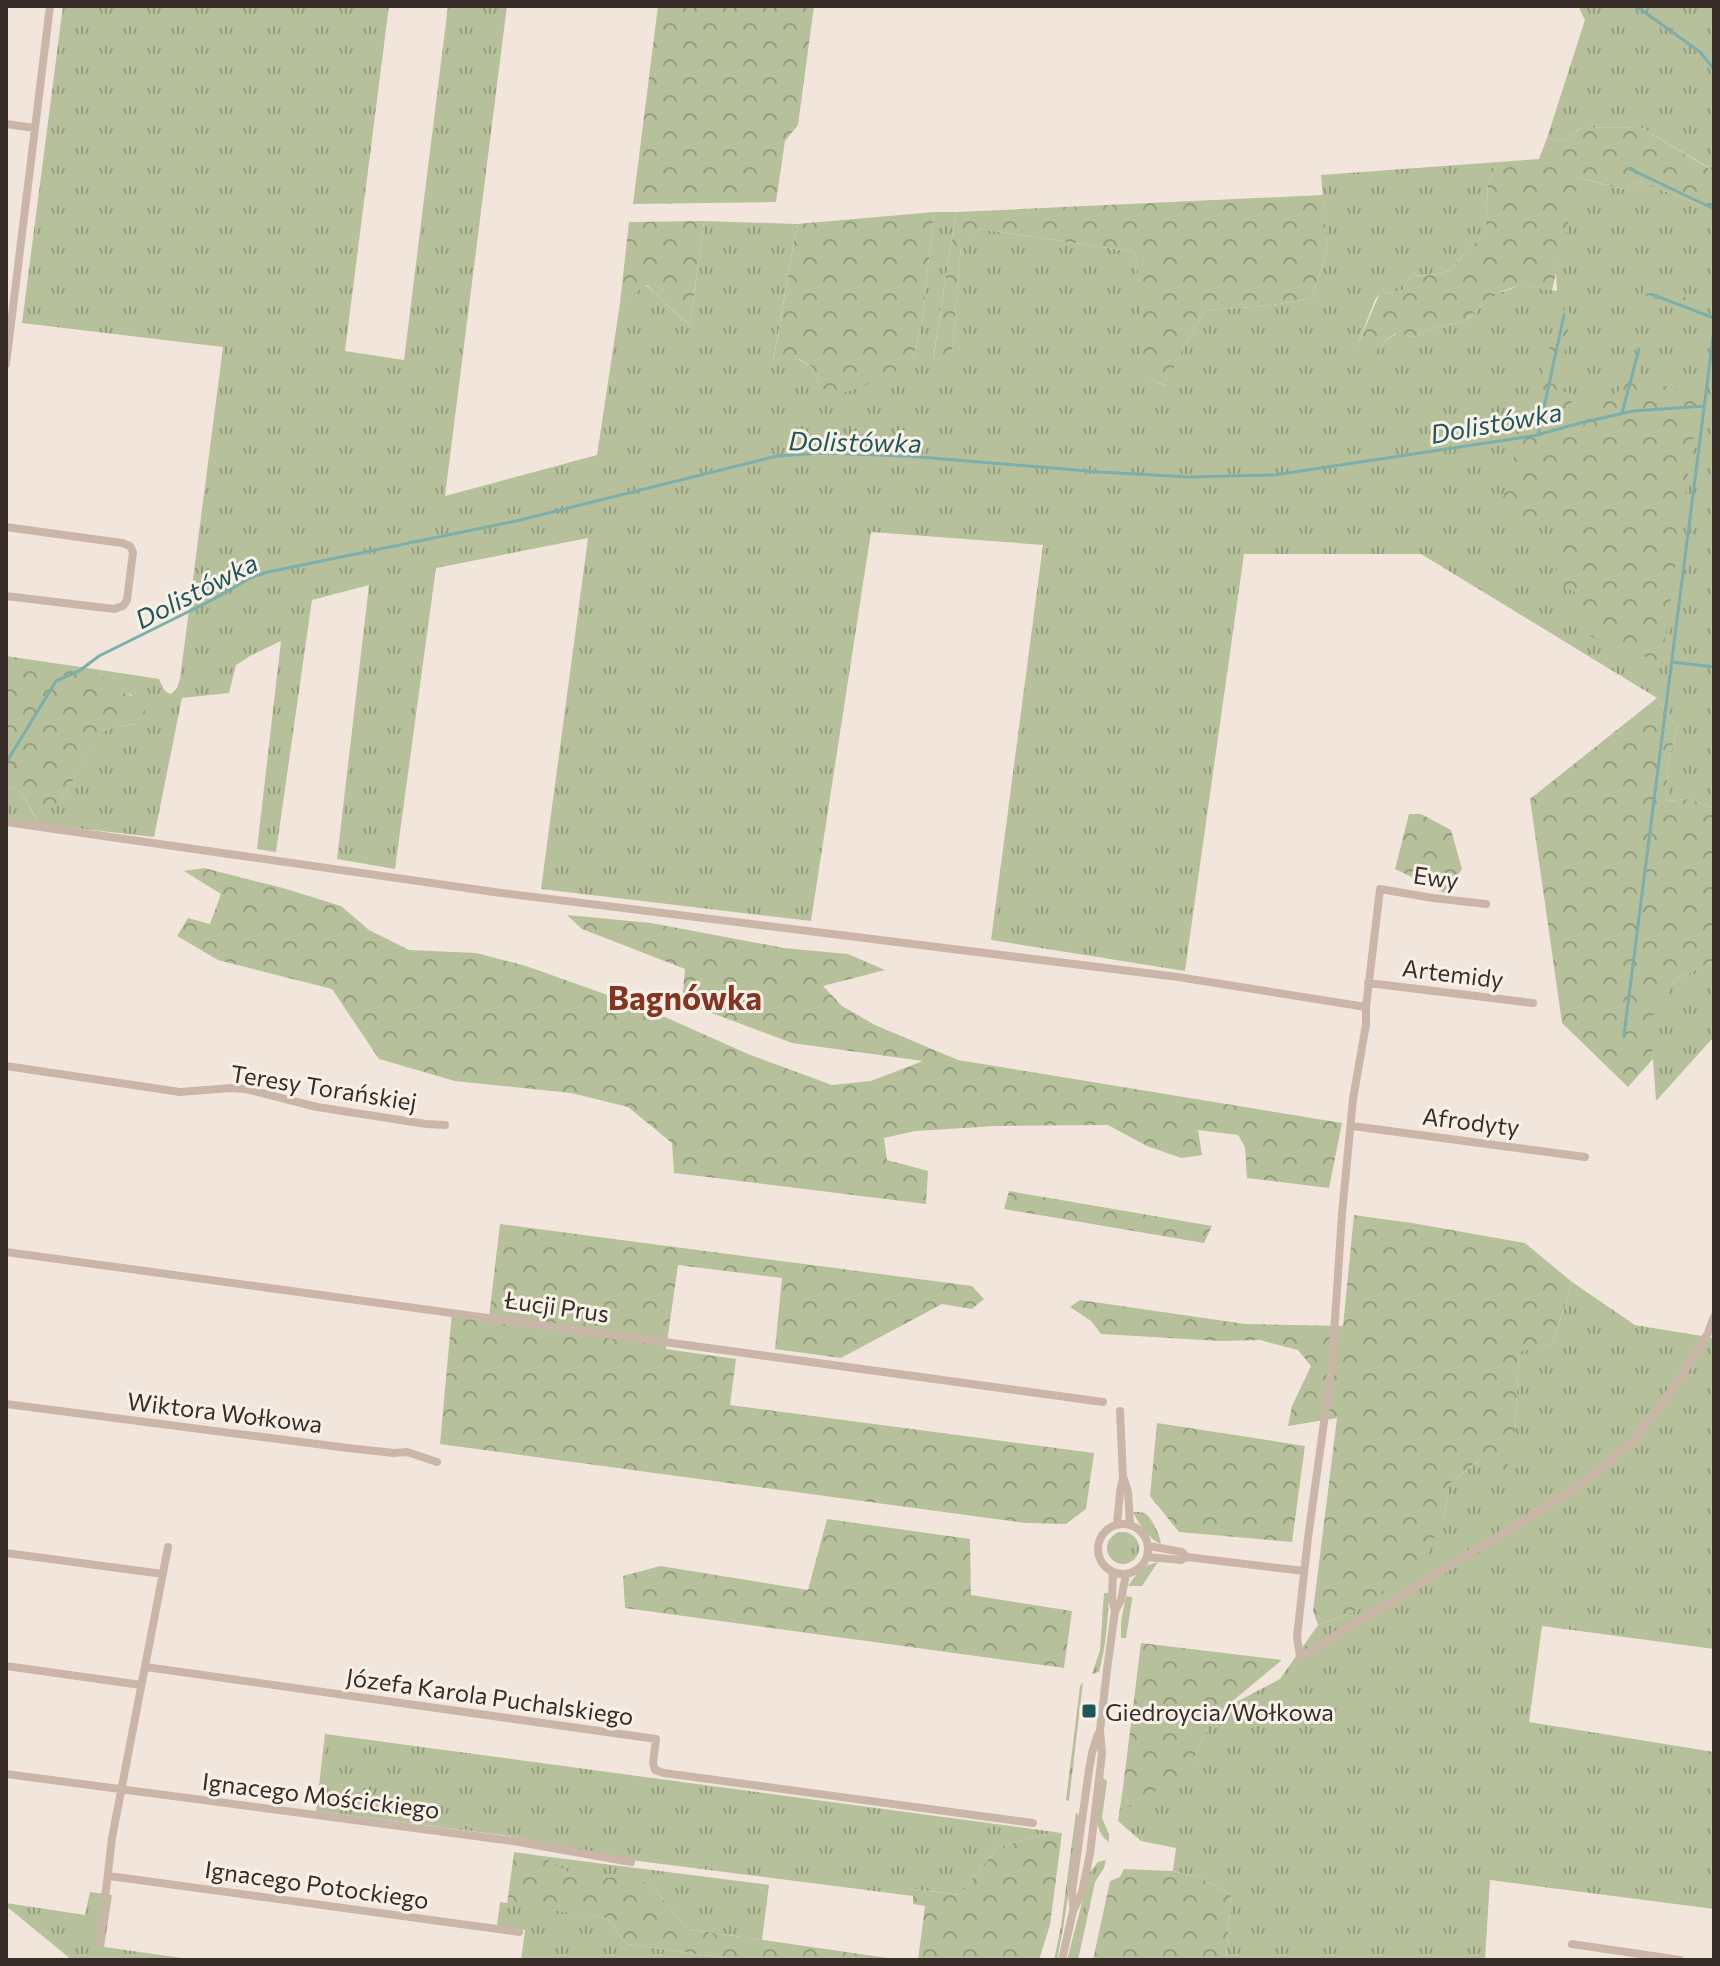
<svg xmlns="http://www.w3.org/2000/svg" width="1720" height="1966" font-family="Commissioner,sans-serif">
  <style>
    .grass { fill: url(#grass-tufts) }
    .forest { fill: url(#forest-crowns) }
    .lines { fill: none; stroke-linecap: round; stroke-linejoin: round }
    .stream { stroke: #7bafae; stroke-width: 3 }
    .minor { stroke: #cab6a8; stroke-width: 8 }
    .poi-dot { fill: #1e5758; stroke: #f9f1e8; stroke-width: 3 }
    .labels { text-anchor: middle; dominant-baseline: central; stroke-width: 6; stroke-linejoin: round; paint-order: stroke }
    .street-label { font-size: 24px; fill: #372c28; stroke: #f9f1e8 }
    .poi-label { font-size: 24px; fill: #372c28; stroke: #f9f1e8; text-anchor: start }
    .water-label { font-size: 26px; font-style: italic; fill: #1e5758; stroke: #f9f1e8 }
    .district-label { font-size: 32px; font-weight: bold; fill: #853421; stroke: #f9f1e8 }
  </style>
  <defs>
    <pattern id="grass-tufts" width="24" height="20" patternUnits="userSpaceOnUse" patternTransform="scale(2)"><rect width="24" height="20" fill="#b6c19c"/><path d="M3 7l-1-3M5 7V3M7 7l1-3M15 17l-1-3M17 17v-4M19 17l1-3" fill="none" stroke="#959d7f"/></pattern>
    <pattern id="forest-crowns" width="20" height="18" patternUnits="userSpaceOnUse" patternTransform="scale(2)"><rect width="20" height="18" fill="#b6c19c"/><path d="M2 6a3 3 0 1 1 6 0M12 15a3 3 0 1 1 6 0" fill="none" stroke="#959d7f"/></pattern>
  </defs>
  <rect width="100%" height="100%" fill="#f2e6dc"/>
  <path class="grass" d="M63,6H389L345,351L404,360L448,6H507L445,496L597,455L620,303L645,285C662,296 673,314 690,324L704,221L797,224L773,362L798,359L812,367L821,389L913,357L922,323L934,212H956L933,360L952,353L961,245L980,229L1135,252L1140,283V373L1165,386L1184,345L1206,310L1267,306L1312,298L1327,250L1321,175L1498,162L1488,184L1485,234L1467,250L1449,271L1430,275L1410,276L1403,290L1386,294L1383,289L1375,300L1357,346L1381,344L1397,333L1414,337C1431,328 1446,324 1465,322L1491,296L1521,285L1557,291L1556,272L1578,178C1586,179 1622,190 1626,189C1631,187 1634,184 1638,181L1714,210V808L1689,799L1666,801L1668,764L1677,727L1657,698L1421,554H1244L1185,971L991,940L1043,545L871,532L811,921L541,889L588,538L436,568L395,869L337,859L369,585L312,600L276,852L257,849L281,641L250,656L236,665L229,693L182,698L154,837L6,820V787L21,791L36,819L62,798L103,731L118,726L137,724L132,695C114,690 107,689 101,670L159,679C162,685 164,693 171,694L177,688L180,679L223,347L22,323Z
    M1578,6H1714V162L1711,169L1640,127L1582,128L1563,141L1547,138L1585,20Z
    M1714,911V1040H1711L1656,1101L1650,1019L1675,980L1712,962V916Z
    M1572,1282L1635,1325L1714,1338V1649L1542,1626L1529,1722L1714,1752V1909L1490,1880L1485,1960H1226L1231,1894L1198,1877L1173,1871L1176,1848L1141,1841L1118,1821L1123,1787L1129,1807L1193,1761L1207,1729L1223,1709L1280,1679L1318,1625L1358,1610L1444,1516L1450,1483L1515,1432L1519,1351L1553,1344Z
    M1133,1512C1138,1512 1143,1512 1146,1514C1153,1520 1160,1536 1161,1544C1149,1539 1138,1523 1133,1512Z
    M1107 1548a16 16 0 1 1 32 0a16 16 0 1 1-32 0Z
    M1158,1562L1142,1586H1128C1135,1575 1145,1564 1158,1562Z
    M1104,1593H1109C1108,1620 1106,1646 1099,1672L1092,1674L1100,1650Z
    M1126,1596L1132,1597V1600L1126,1638H1121V1621Z
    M1083,1682L1069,1801L1066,1800L1080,1686Z
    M325,1734L1062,1833L1034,1837L997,1848L960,1895L914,1889L913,1896L615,1858L509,1836L316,1811Z
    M1103,1778L1107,1781L1102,1818L1109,1834V1842C1089,1830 1100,1798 1103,1778Z
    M1076,1812L1080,1818L1063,1929L1057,1960H1054L1061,1926Z
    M542,1856L769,1885L762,1940L687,1929L652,1885L606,1878L592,1888Z
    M1106,1860L1104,1868L1095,1882L1078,1960H1067L1090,1872L1098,1862Z
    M90,1892L112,1895L104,1947L196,1960H72L6,1906V1903L85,1915Z
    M500,1902L607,1918L627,1944L737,1960H521L525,1930L497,1926Z"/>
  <path class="forest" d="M658,6H814L798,125L785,141L776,202L633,204Z
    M1640,127L1710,169L1714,162V210L1638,181C1634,184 1631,187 1626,189C1622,190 1587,179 1579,178L1552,290C1542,290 1529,285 1519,286C1496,290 1480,306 1465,322C1446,324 1431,328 1414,337L1396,333L1381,344L1373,356L1364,354L1357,346L1382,288L1386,294L1403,290L1410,276L1430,275L1449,271L1467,250L1485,234L1488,184L1498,162L1539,159L1547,138L1563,141L1582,128Z
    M1323,195L1327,250L1312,298L1267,306L1206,310L1184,345L1166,386L1139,373L1140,283L1135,252L980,229L961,246L952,353L948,361H933L956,212Z
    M934,212L922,323L913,357L892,374L864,386L846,392L821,389L812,367L799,359L773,363L797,224Z
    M704,221L690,324C673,313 662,297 646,285L620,303L629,222Z
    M1645,283L1708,305L1705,316L1642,294Z
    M1568,309L1571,316L1557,390L1573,394L1568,419L1581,416L1584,396L1615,395L1622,386L1637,343L1646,345L1636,384L1667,387L1699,395L1662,662L1623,650L1586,634L1576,610L1575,591L1560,588L1554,584L1560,530L1550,523L1518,519L1505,513L1502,501L1524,420L1537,410L1553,328L1560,311Z
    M6,656L101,670C109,694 125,690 144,702L146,718L137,724L118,726L103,732L62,798L37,820L21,791L6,787Z
    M1657,698L1677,727L1668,764L1666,801L1689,799L1714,808L1712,962L1675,980L1651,1019L1653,1059L1628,1087L1562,1023L1530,799Z
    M1409,814H1421L1451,830L1462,869L1445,893L1395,869Z
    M204,868L283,888L341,906L369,930L409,950L476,953L526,966L647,1009L748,1054L832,1085L871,1081L923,1061L792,1043L682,1002L685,969L582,929L567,915L651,923L784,948L848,954L885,970L823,986L842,1006L875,1025L958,1060L1342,1123L1329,1188L1247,1178L1245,1147L1238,1135L1198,1130L1202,1155L1181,1158L1147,1146L1108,1125L997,1126L915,1131L884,1138L887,1160L928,1171L926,1204L674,1173L672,1143L628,1107L571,1093L455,1081L379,1059L332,989L218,960L177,936L188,918L210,924L221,894L184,871Z
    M1009,1191L1212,1226L1204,1243L1004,1209Z
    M1354,1215L1412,1223L1525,1243L1572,1282L1553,1344L1519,1352L1515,1432L1507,1468L1494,1477L1479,1460L1450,1483L1444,1516L1423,1561L1358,1610L1318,1625L1313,1611L1337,1418L1288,1426L1292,1406L1311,1366L1298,1350L1260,1340L1220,1341L1101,1334L1091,1321L1070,1307L1080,1300L1245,1324L1343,1326Z
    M500,1224L972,1286L984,1299L972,1309L942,1304L841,1358L775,1349L782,1278L678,1265L666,1349L736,1359L730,1405L1094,1453L1086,1509L1066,1524L1026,1523L440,1444L452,1312L489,1317Z
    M1157,1423L1305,1446L1292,1542L1179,1532L1150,1496Z
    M827,1519L970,1539L971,1595L1072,1611L1064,1668L625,1608L623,1576L660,1566L808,1590Z
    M1141,1643L1282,1660L1223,1709L1207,1729L1193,1761L1178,1778L1129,1807L1123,1787Z
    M1062,1833L1050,1925L1039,1960H918L925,1906L913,1904V1889L960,1895L997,1848L1034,1837Z
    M514,1852L542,1856L592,1887L606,1878L623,1876L652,1885L687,1929L901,1960H737L627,1944L607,1918L507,1904Z
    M1124,1869L1173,1871L1198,1877L1231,1894L1226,1960H1093L1110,1881L1120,1877Z"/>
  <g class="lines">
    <path class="stream" d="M1636,6L1700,52L1714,69
      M1630,169L1714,209
      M1651,294L1714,318
      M1622,413L1639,349
      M1538,435L1564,315
      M1672,662L1714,667
      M6,763L56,681L79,671L99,656L214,599L250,578L268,572L516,521L777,456L822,453L907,456L1100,472L1188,477L1274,475L1533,436L1580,423L1633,411L1704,406
      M1624,1035L1714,330"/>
    <path class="minor" d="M6,124L35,128
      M6,364L50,6
      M6,527L122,543L130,546L133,552L127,600L123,606L114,609L6,596
      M6,822L494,892L1178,977L1366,1007V1024L1353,1099L1342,1214L1332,1364L1308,1538L1297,1637L1300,1657L1556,1501L1596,1473L1632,1442L1661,1406L1692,1359L1708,1333L1714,1317
      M1368,983L1533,1003
      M1366,1007L1380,889L1433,898L1486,904
      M6,1066L180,1092L231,1088L246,1089L317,1107L426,1124L445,1125
      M1352,1126L1585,1157
      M6,1252L1103,1402
      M6,1404L348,1448L394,1453L407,1452L437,1462
      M1124,1479L1128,1492L1130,1524
      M1098 1549a25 25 0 1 1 50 0a25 25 0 1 1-50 0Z
      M1117,1524L1120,1492L1123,1478L1120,1411
      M1149,1546L1182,1552L1187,1557
      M6,1553L163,1574
      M1147,1557L1181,1560L1187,1557L1304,1571
      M1113,1572L1112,1599L1115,1611
      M6,1666L141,1685
      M146,1667L656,1739L653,1763L655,1770L664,1773L1033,1823
      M6,1774L513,1841L631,1862
      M109,1876L519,1932
      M1073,1906L1072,1891L1089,1770L1092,1753L1098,1734
      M100,1942L112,1838L168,1547
      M1572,1944L1680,1960
      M1062,1960L1073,1911L1082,1892L1090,1854L1100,1771L1102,1754L1100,1730L1107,1670L1115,1611L1121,1600L1126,1574"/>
  </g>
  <rect class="poi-dot" x="1081" y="1703" width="16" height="16" rx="4"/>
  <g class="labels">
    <g class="street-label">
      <text transform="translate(1436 877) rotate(8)">Ewy</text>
      <text transform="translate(1453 973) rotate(7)">Artemidy</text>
      <text transform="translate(324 1087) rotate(9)">Teresy Torańskiej</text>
      <text transform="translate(1471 1121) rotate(7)">Afrodyty</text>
      <text transform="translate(557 1306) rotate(8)">Łucji Prus</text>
      <text transform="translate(225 1412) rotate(7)">Wiktora Wołkowa</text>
      <text transform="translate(490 1696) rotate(8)">Józefa Karola Puchalskiego</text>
      <text transform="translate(321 1795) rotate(7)">Ignacego Mościckiego</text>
      <text transform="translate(317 1884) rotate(8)">Ignacego Potockiego</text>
    </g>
    <g class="poi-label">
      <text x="1105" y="1711">Giedroycia/Wołkowa</text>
    </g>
    <g class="water-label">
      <text transform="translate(1496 422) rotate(-10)">Dolistówka</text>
      <text transform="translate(855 441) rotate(1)">Dolistówka</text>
      <text transform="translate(196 590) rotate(-27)">Dolistówka</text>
    </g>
    <g class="district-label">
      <text x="685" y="997">Bagnówka</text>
    </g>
  </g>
  <rect width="1720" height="1966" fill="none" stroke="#372c28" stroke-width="16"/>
</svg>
